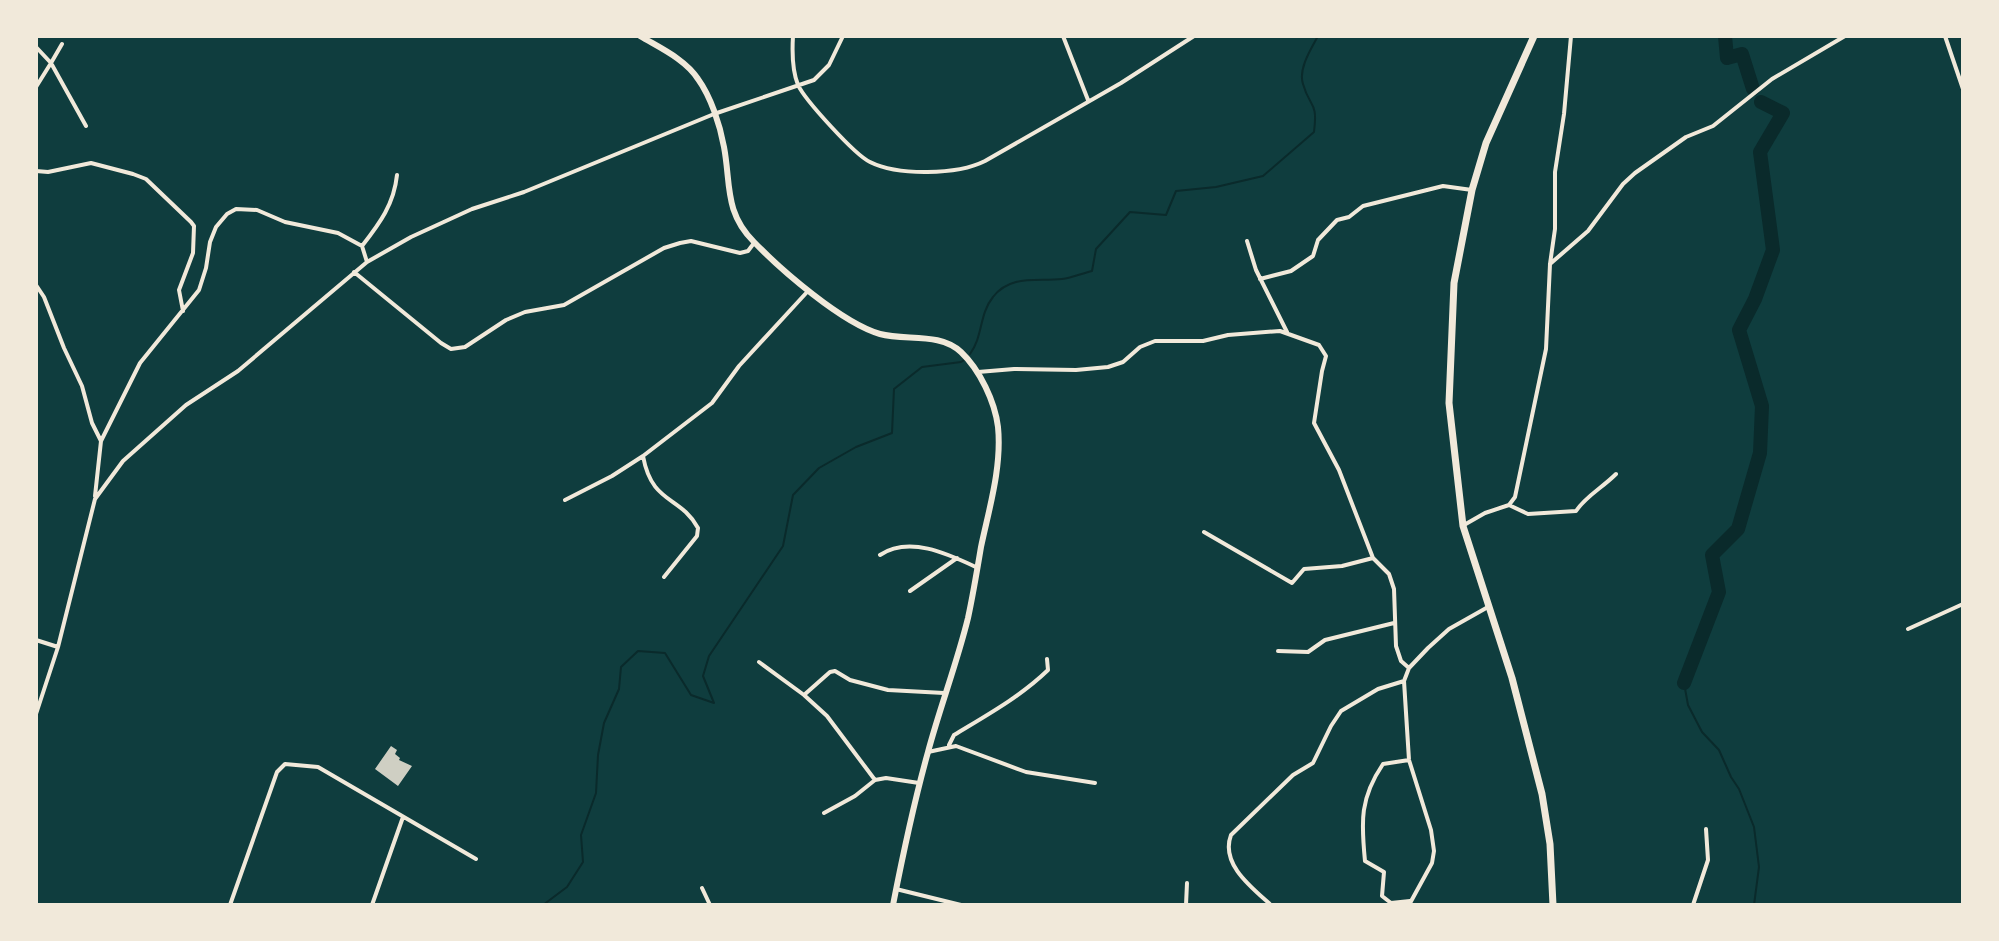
<svg xmlns="http://www.w3.org/2000/svg" width="1999" height="941" font-family="'PT Sans',sans-serif">
  <style>
    .lines { fill: none; stroke-linecap: round; stroke-linejoin: round }
    .stream { stroke: #0a2a2b; stroke-width: 2 }
    .river { stroke: #0a2a2b; stroke-width: 14 }
    .building { fill: #cfcfc3 }
    .minor { stroke: #f1e9da; stroke-width: 4 }
    .tertiary { stroke: #f1e9da; stroke-width: 6 }
    .trunk { stroke: #f1e9da; stroke-width: 7 }
  </style>
  <rect width="100%" height="100%" fill="#0f3d3e"/>
  <g class="lines">
    <path class="stream" d="M970,354C983,337 979,314 993,297C1011,274 1038,282 1062,279C1072,278 1083,273 1092,271L1096,249L1130,212L1166,215L1176,191L1216,187L1263,176L1314,132C1318,100 1310,109 1303,84C1298,69 1311,49 1318,36
      M1684,683L1688,705L1702,732L1719,750L1731,777L1739,789L1754,827L1759,867L1754,905
      M543,905L567,887L583,862L581,835L596,793L598,755L604,723L619,689L621,667L638,651L665,653L691,695L714,703L703,676L709,656L783,546L793,495L819,468L856,447L892,433L894,389L922,367L961,362L966,359"/>
    <path class="river" d="M1725,36L1727,58L1742,54L1753,89
      M1684,683L1719,592L1712,555L1738,529L1760,453L1762,406L1739,330L1755,299L1773,250L1760,152L1783,113L1761,102"/>
  </g>
  <path class="building" d="M391,746L397,750L395,754L400,758L399,760L412,766L398,786L375,769Z"/>
  <g class="lines">
    <path class="minor" d="M793,36C792,52 792,70 798,85C805,100 855,155 870,162C898,176 957,175 985,161L1121,83L1194,36
      M1063,36L1088,100
      M1945,36L1963,89
      M62,44L51,63L86,126
      M36,47L51,63L36,87
      M36,171L48,172L91,163L133,174L146,179L191,222L194,226L193,253L179,290L183,311
      M1247,241L1256,270L1287,332
      M367,262L362,246C380,223 394,204 397,175
      M1550,264L1588,231L1623,184L1635,173L1686,137L1713,126L1772,79L1845,36
      M354,272L441,343L451,349L465,347L506,320L525,312L564,305L664,248L680,243L691,241L740,253L748,251L754,243
      M1260,279L1291,271L1313,256L1318,240L1337,220L1349,217L1363,206L1443,186L1472,190
      M36,285L44,297L64,348L82,386L92,423L101,441L95,496
      M978,372L1014,369L1076,370L1108,367L1123,362L1140,347L1155,341H1203L1228,335L1280,331L1319,345L1326,356L1322,371L1314,423L1339,470L1373,558L1389,574L1394,589L1396,646L1401,661L1409,668
      M101,441L140,363L199,290L206,268L210,242L216,227L227,214L236,209L257,210L285,222L338,233L362,246
      M643,456C652,505 680,495 698,528L697,536L664,577
      M565,500L612,476L643,456L712,403L739,366L808,291
      M1509,505L1528,514L1576,511C1586,496 1602,488 1616,474
      M1464,525L1485,513L1509,505L1515,497L1546,349L1550,264L1555,229V172L1564,114L1571,36
      M1204,532L1292,583L1304,569L1342,566L1373,558
      M880,555C910,535 950,555 978,568
      M910,591L957,558
      M1908,629L1963,604
      M36,640L58,647
      M1278,651L1308,652L1325,640L1394,623
      M759,662L804,695L827,716L875,780
      M804,695L830,672L835,671L850,680L888,690L944,693
      M36,714L58,647L95,499L123,461L186,405L238,371L367,262L411,237L472,209L524,192L714,114L814,80L829,65L843,36
      M949,745L954,735C987,715 1020,697 1048,670L1047,659
      M928,752L956,746L1026,772L1095,783
      M1409,760L1383,764C1360,798 1361,821 1365,861L1384,872L1382,896L1391,903L1410,901
      M824,813L855,796L875,780L886,778L919,783
      M702,888L710,905
      M896,889L961,905
      M230,905L277,772L285,764L318,767L476,859
      M372,905L403,817
      M1186,905L1187,883
      M1271,905C1252,888 1220,864 1231,835L1293,775L1313,763L1331,726L1341,711L1378,689L1404,681
      M1409,905L1432,863L1434,851L1431,830L1409,760L1404,681L1409,668L1428,648L1449,629L1488,607
      M1693,905L1708,860L1706,829"/>
    <path class="tertiary" d="M640,36C660,48 685,59 698,79C711,97 720,125 724,147C731,184 724,212 754,242C781,270 842,323 880,334C906,341 940,332 961,352C980,370 995,402 998,427C1002,467 989,509 981,547C977,571 973,595 968,618C957,663 940,707 928,752C914,802 903,854 893,905"/>
    <path class="trunk" d="M1534,36L1486,143L1472,190L1454,283L1449,403L1463,526L1512,678L1542,794L1550,844L1553,905"/>
  </g>
  <rect width="1999" height="941" fill="none" stroke="#f1e9da" stroke-width="76"/>
</svg>
